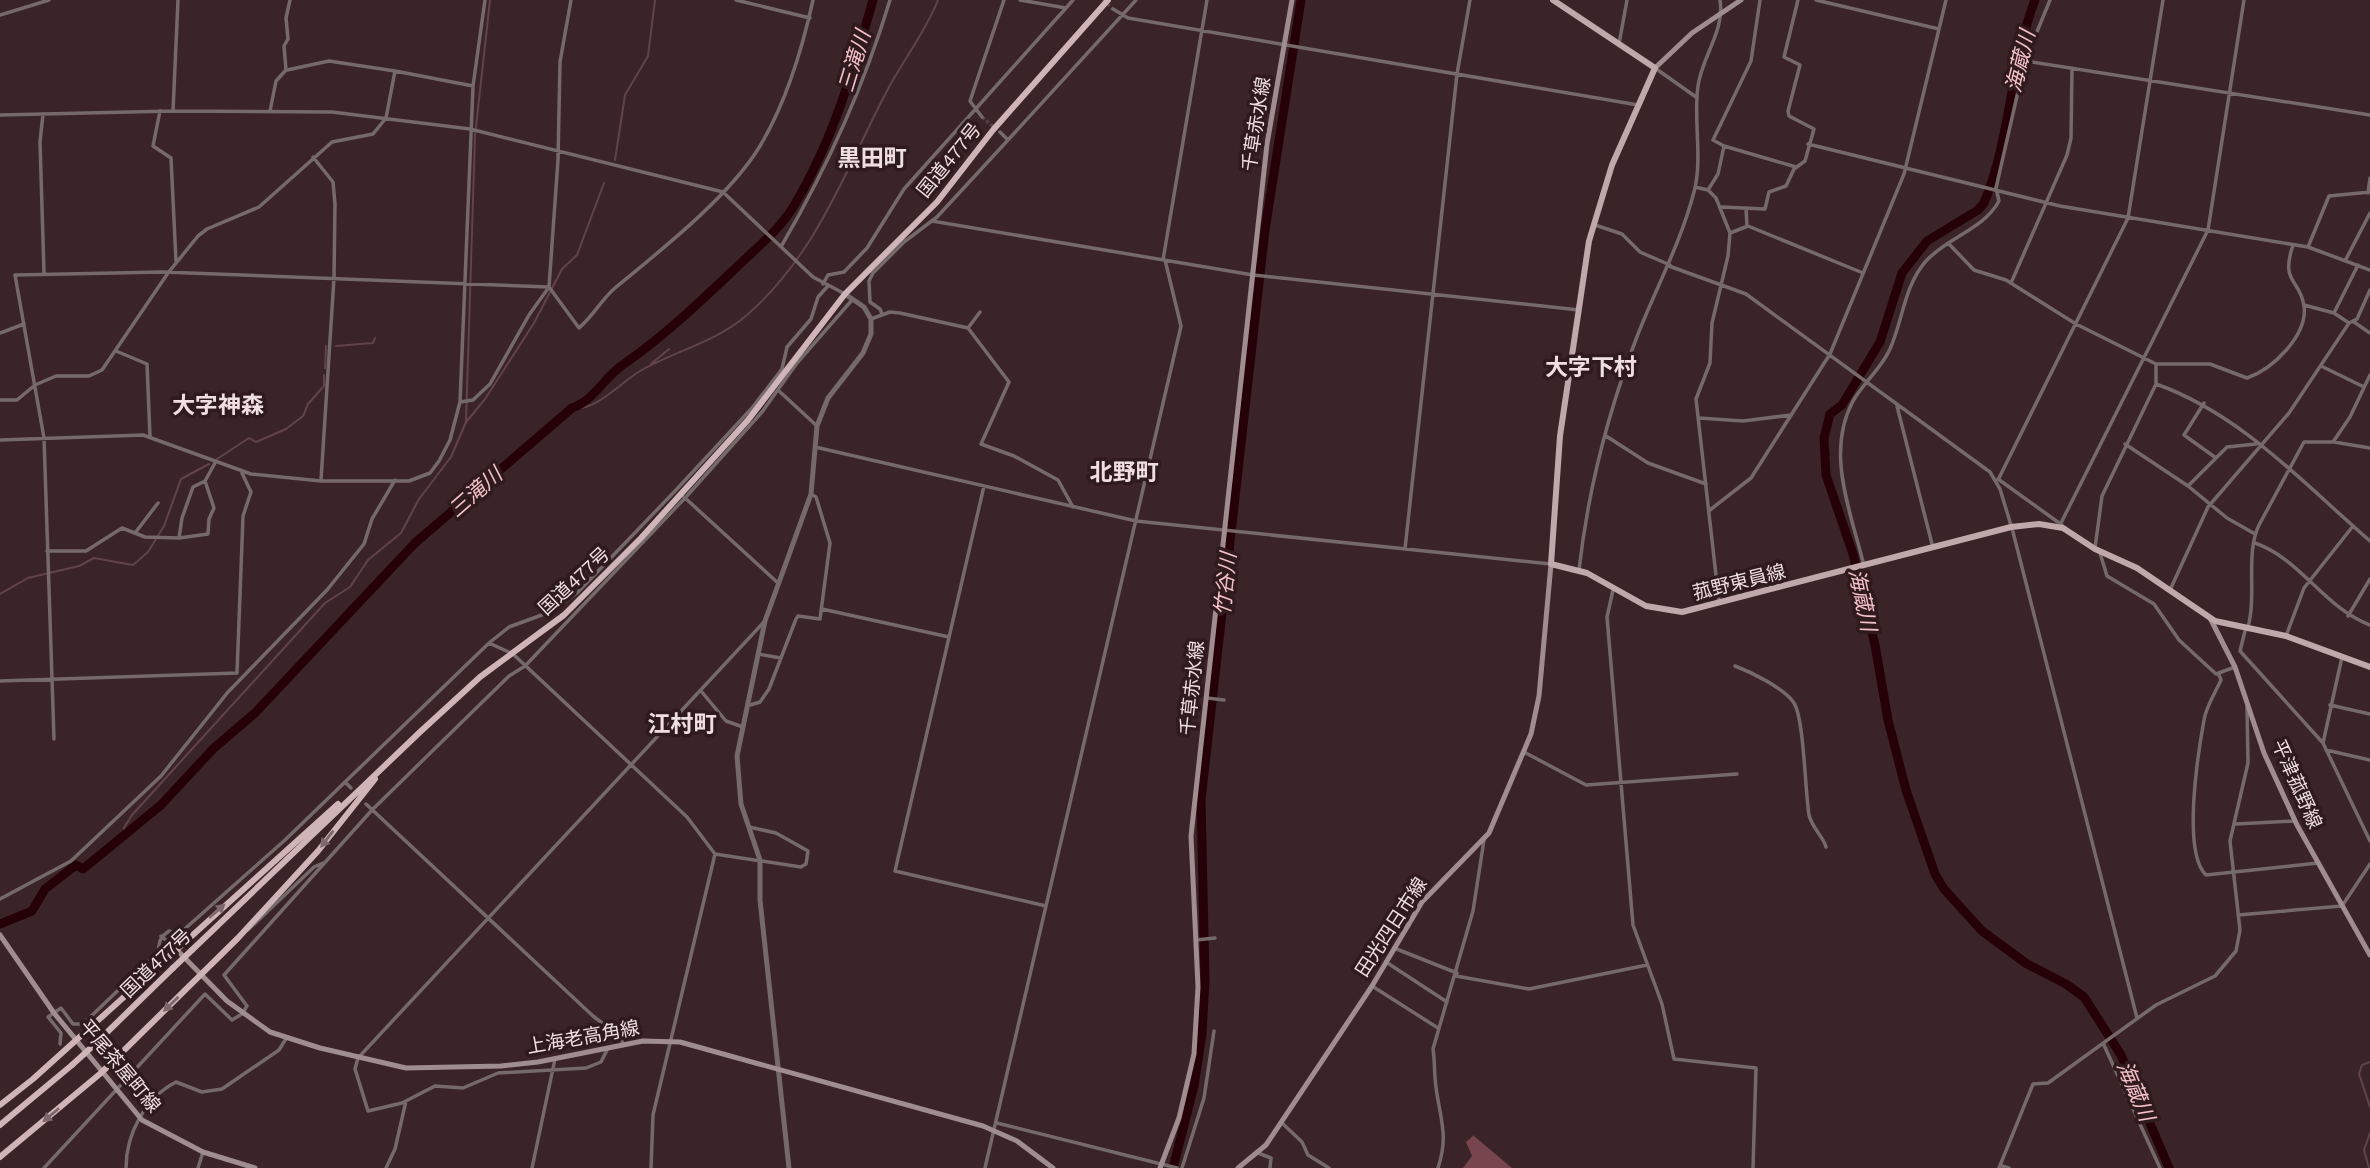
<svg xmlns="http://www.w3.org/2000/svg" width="2370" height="1168" font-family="'Work Sans','Noto Sans JP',sans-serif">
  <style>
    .forest { fill: #78454e }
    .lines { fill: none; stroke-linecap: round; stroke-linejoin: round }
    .stream { stroke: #62434a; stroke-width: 2 }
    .river { stroke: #260009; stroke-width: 9 }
    .minor-tunnel { stroke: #554043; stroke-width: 3.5; stroke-dasharray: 3.5 2; stroke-linecap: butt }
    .minor { stroke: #75696b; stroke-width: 3.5 }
    .tertiary { stroke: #75696b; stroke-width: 5 }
    .secondary { stroke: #a08d8f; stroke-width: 5 }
    .primary { stroke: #c0a8ab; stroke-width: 6 }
    .trunk { stroke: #cfb4b8; stroke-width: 6 }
    .trunk-bridge { stroke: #cfb4b8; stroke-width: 6 }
    .oneway { fill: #7f676b }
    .labels { text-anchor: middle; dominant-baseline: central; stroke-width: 7; stroke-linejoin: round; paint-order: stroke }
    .street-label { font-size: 19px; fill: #efdfe1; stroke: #2f1a1e }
    .water-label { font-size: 21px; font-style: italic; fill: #f5c1c8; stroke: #2f1a1e }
    .quarter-label { font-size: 23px; font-weight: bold; fill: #efdfe1; stroke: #2f1a1e }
  </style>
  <rect width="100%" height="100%" fill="#3a2427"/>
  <path class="forest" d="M1474,1135V1136L1512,1168H1463L1472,1156L1466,1142Z"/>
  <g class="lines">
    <path class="stream" d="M615,160L625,95L648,56L655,0
      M336,346L373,343L375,338
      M651,364L669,349
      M325,368L326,346
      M572,408C595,412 620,383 640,371C675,351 716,342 747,315C818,253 846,168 889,87C904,59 926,31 938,0
      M467,421L485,399L534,323L562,269L577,255L604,183
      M217,459L249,438L256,442L286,429L303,416L308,404L324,386V375
      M0,594L28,578L79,566L94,558L133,565L148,552L164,526L181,479L209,464
      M124,836V828L132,815L325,603L350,587L368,560L401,533L419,499L451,457L466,422L475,136L490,0
      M2370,1062L2362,1065L2359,1074L2370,1107
      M2369,1168L2364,1150L2370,1133"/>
    <path class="river" d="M2035,0C2010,65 2011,138 1984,203L1978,210L1927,241L1902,273L1880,342L1842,405L1830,414L1824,438L1826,475L1853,554L1875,645L1888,720L1906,790L1935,874L1944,889L1982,931L2027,964L2066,984L2084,997L2121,1055L2169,1168
      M0,924L32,911L45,889L76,865L83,869L161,805L213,749L255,713L415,543L572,408C595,400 604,377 624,364C666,335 704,298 741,263C761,244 781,228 795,204C833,140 853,71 873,0
      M1173,1168L1194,1086L1202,1034L1205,980L1201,800L1265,230L1301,0"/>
    <path class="minor-tunnel" d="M1103,0L1113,9
      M982,117L1000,132"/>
    <path class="minor" d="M736,0L810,18
      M1020,0L1066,8L1073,0
      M1816,0L1939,29
      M1113,9L1128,18L1638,105
      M0,15L49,0
      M1619,44L1627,0
      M2025,61L2370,115
      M1655,68L1696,97
      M287,70L329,61L395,71
      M160,111L153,146L171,158L176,261
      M173,111L178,0
      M270,111L276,81L286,70L284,46L288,39L286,18L290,0
      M43,114L40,142L44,273
      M0,115L173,111L332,112L470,129L723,192L813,277L845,294
      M982,117L970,101L1004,0
      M1008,140L1136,0
      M1808,144L2060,206L2308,247L2370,270
      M1724,146L1796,167
      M313,157L333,182L335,204L334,278L321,480
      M1695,187L1708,190L1716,198L1730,233L1728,256L1712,323L1710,363L1696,399L1719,602
      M1708,190L1718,174L1724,146L1713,140L1751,61L1760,0
      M2368,193L2370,178
      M1722,207L1765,209L1769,192L1786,186L1794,169L1805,161L1814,129L1789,116L1788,111L1800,65L1784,57L1798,0
      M1746,208L1747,226
      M932,221L1253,275L1579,310
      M1595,225L1622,234L1640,252L1670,265
      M1730,233L1748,226L1863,273
      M1948,243L1974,270L2006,280L2076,324L2156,364H2210L2247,378C2273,369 2308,335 2304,306C2300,278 2280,284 2293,245
      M782,245C827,168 864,86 890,0
      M2308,247L2329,196L2370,192
      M1163,260L1207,0
      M2345,261L2370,213
      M1669,266L1746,294L1990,472L2000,489L2013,532L2137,1018
      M2011,283L2067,155L2071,138L2072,68
      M823,284L828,275L844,272L867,248L904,189L1066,8
      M2304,305L2334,313
      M882,314L880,309L870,302L869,281L873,273L904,242L937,217L1008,140L1000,132
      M871,319L890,312L900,313L968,328L1009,382L981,444L1014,456L1058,480L1073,507
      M2354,322L2370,333
      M2349,323L2334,313L2358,265
      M968,328L980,312
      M0,333L24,324
      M116,351L147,364L150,436
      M2321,366L2364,387
      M2156,384C2241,414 2303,483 2370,541
      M778,390L817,426
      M0,400H17L35,385L56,376H89L102,370L168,273L198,236L207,229L259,207L332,142L373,134L386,118L395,71L473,86
      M460,402L473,400L490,384L529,315L549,287L558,160L560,62L571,0
      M2204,403L2184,435L2216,458
      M1897,406L1933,548
      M1699,418L1743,421L1791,415
      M1606,436L1648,463L1706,484
      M0,440L143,435L251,474L321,481H409L430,473L439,461L450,440L460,402L473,86L485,0
      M2334,442L2370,448
      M2125,444L2188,486L2227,518L2255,534
      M815,447L1136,521L1551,564
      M1999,478L2128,218L2163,0
      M1998,479L2062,525
      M2189,485L2227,447L2256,444
      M984,486L895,871L1046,906
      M684,497L778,583
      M1710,510L1751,478L1830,354L1904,174L1946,0
      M2061,523L2208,230L2244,0
      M135,533L158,503
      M179,538L208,534L209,519L214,508L205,481
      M2255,543C2301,559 2324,608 2370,625
      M2095,548L2102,496L2156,384V364
      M1405,549L1457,74L1470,0
      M47,551H86L122,528L145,537L179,538L182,518L193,487L205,481L215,463
      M2100,553L2107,576L2154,604L2179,640L2216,674L2235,667
      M1864,566C1851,512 1825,453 1853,401C1864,382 1881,369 1890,349C1903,320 1904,286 1926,261C1948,237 1983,230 1999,201L1996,188L2025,61L2050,0
      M1579,570C1588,490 1609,409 1638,334C1657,286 1681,242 1694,192C1703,158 1693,120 1698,86C1702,56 1725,31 1720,0
      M1613,590L1607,617L1633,925L1662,1004L1674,1059L1756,1068L1753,1168
      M2170,590L2208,507L2289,413L2349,323L2357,319L2370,290
      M822,609L949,637
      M2348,616L2370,579
      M2246,627L2240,651L2323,743L2370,841
      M2248,627C2257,594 2245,554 2259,525L2304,442H2333L2350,417L2370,375
      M2286,636L2304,588L2353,526
      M489,643L509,627L550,612L578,592L676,490L752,408L782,369L787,347L811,319L818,297L827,287
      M758,654L781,658
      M1735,666C1751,672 1784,688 1794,703C1804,719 1805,790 1809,815C1812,828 1823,836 1826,847
      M2219,675L2221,680C2215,693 2206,707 2204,720C2198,753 2182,852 2206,875L2318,863
      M0,681L237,673L243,516L251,492L242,473
      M701,691L726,721L743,727
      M1207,698L1224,700
      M750,705L760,702L769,689L796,619L798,616L820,619L830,543L816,497L811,494
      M2330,705L2370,714
      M54,739L44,438L15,275L163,272L549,287L579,328C593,316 602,299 615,288C660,251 730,196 760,146C787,101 802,50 813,0
      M2323,743L2342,657
      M2326,750L2370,760
      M1524,752L1586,785L1737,774
      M345,782L351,788
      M366,804L593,1016L621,1037L623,1044
      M2236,824L2295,821
      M0,899L71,861L161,776L228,692L327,590L364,544L372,519L395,480
      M2238,915L2342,906L2370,864
      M248,930L314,867L323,863
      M161,936L175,948
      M1196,940L1215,938
      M1394,948L1457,973
      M1386,962L1447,1002
      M1456,976L1529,989L1647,965
      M1372,986L1438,1028
      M2103,1043L2160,1168
      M60,1044L61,1033L48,1017L61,1008L73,1024H83L158,952C160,941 158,939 169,931L179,934L285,840L489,643L513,654L687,817L715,854L801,867L806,864L808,851L776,833L749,827
      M608,1048L601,1062L586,1068L498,1073L463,1088L435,1086L402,1103L368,1111L355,1069L358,1058L764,622
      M1281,1122L1302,1142L1308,1155L1329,1168
      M997,1123L1177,1168
      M1258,1153L1271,1158L1270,1168
      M2002,1166L2009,1168
      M44,1168L205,994L232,1020L242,1014L247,1006L224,975L372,810L509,676L525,666L685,498L762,412L797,363L852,300
      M126,1168C126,1134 145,1098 176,1082L202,1092L222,1089L279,1050L287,1037
      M198,1168L203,1152
      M386,1168L395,1149L406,1101
      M532,1168L555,1059
      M651,1168L653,1115L715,854
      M985,1168L1181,326L1165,260
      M1182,1168L1204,1098L1214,1031
      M1438,1168C1449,1135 1440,1119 1436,1087C1434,1074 1435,1062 1433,1049L1473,911L1484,840
      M1999,1168L2033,1084L2048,1083L2156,1005L2215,976L2236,951L2240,930L2230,841L2248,763L2247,707"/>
    <path class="tertiary" d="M789,1168L760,900V860L741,804L737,756L765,621L811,494L817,426L828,398L863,353L871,334V319L864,307L845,294"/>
    <path class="secondary" d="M1655,68L1692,33L1741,0
      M2210,618L2235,667L2264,753L2297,825L2370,955
      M0,935L54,1013L142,1120L203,1152L255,1168
      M175,948L227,1001L270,1032L320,1048L406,1068L501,1066L538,1062L643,1041L680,1042L983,1126L1017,1141L1053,1168
      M1160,1168L1179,1118L1194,1054L1198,987L1191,836L1267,144L1292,0
      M1238,1168L1266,1145L1372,986L1422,902L1489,833L1531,734L1539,696L1551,564"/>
    <path class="primary" d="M1553,0L1655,68L1612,165L1589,241L1560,436L1551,564L1587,573L1646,606L1682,612L2011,527L2039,524L2063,528L2095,549L2137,568L2215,621L2286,636L2370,667"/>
    <path class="trunk" d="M192,950L420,732L480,677L564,615L641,538L748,420L845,294L937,202L993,130L1108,0
      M94,1045L173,968
      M0,1105L33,1079L338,804
      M0,1125L72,1065
      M0,1157L101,1073L238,938L318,851L375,779"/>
    <path class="trunk-bridge" d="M173,968L192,950
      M72,1065L94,1045"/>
  </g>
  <defs><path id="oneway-solid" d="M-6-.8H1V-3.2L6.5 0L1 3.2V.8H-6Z" transform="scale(1.75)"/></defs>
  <g class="oneway">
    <use href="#oneway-solid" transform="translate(327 839) rotate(127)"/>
    <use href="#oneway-solid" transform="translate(217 911) rotate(-41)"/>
    <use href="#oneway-solid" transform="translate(171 1004) rotate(136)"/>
    <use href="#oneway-solid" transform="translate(51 1115) rotate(140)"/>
  </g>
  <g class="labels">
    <g class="street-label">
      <text transform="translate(1256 124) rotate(-81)">千草赤水線</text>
      <text transform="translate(949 160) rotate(-51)">国道477号</text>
      <text transform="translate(574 581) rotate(-43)">国道477号</text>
      <text transform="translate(1739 582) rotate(-14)">菰野東員線</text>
      <text transform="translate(1192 688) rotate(-84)">千草赤水線</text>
      <text transform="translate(2297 784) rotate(66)">平津菰野線</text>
      <text transform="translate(1391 927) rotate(-57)">田光四日市線</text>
      <text transform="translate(156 963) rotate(-44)">国道477号</text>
      <text transform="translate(583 1037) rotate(-10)">上海老高角線</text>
      <text transform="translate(120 1066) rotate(50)">平尾茶屋町線</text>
    </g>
    <g class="water-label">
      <text transform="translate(854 61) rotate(-73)">三滝川</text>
      <text transform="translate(2020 61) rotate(-76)">海蔵川</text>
      <text transform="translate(475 492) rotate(-41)">三滝川</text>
      <text transform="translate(1225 584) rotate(-84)">竹谷川</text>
      <text transform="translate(1863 600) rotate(78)">海蔵川</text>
      <text transform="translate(2136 1091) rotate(67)">海蔵川</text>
    </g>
    <g class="quarter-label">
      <text x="872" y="158">黒田町</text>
      <text x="1591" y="367">大字下村</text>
      <text x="218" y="405">大字神森</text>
      <text x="1124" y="472">北野町</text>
      <text x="682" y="724">江村町</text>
    </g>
  </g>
</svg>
